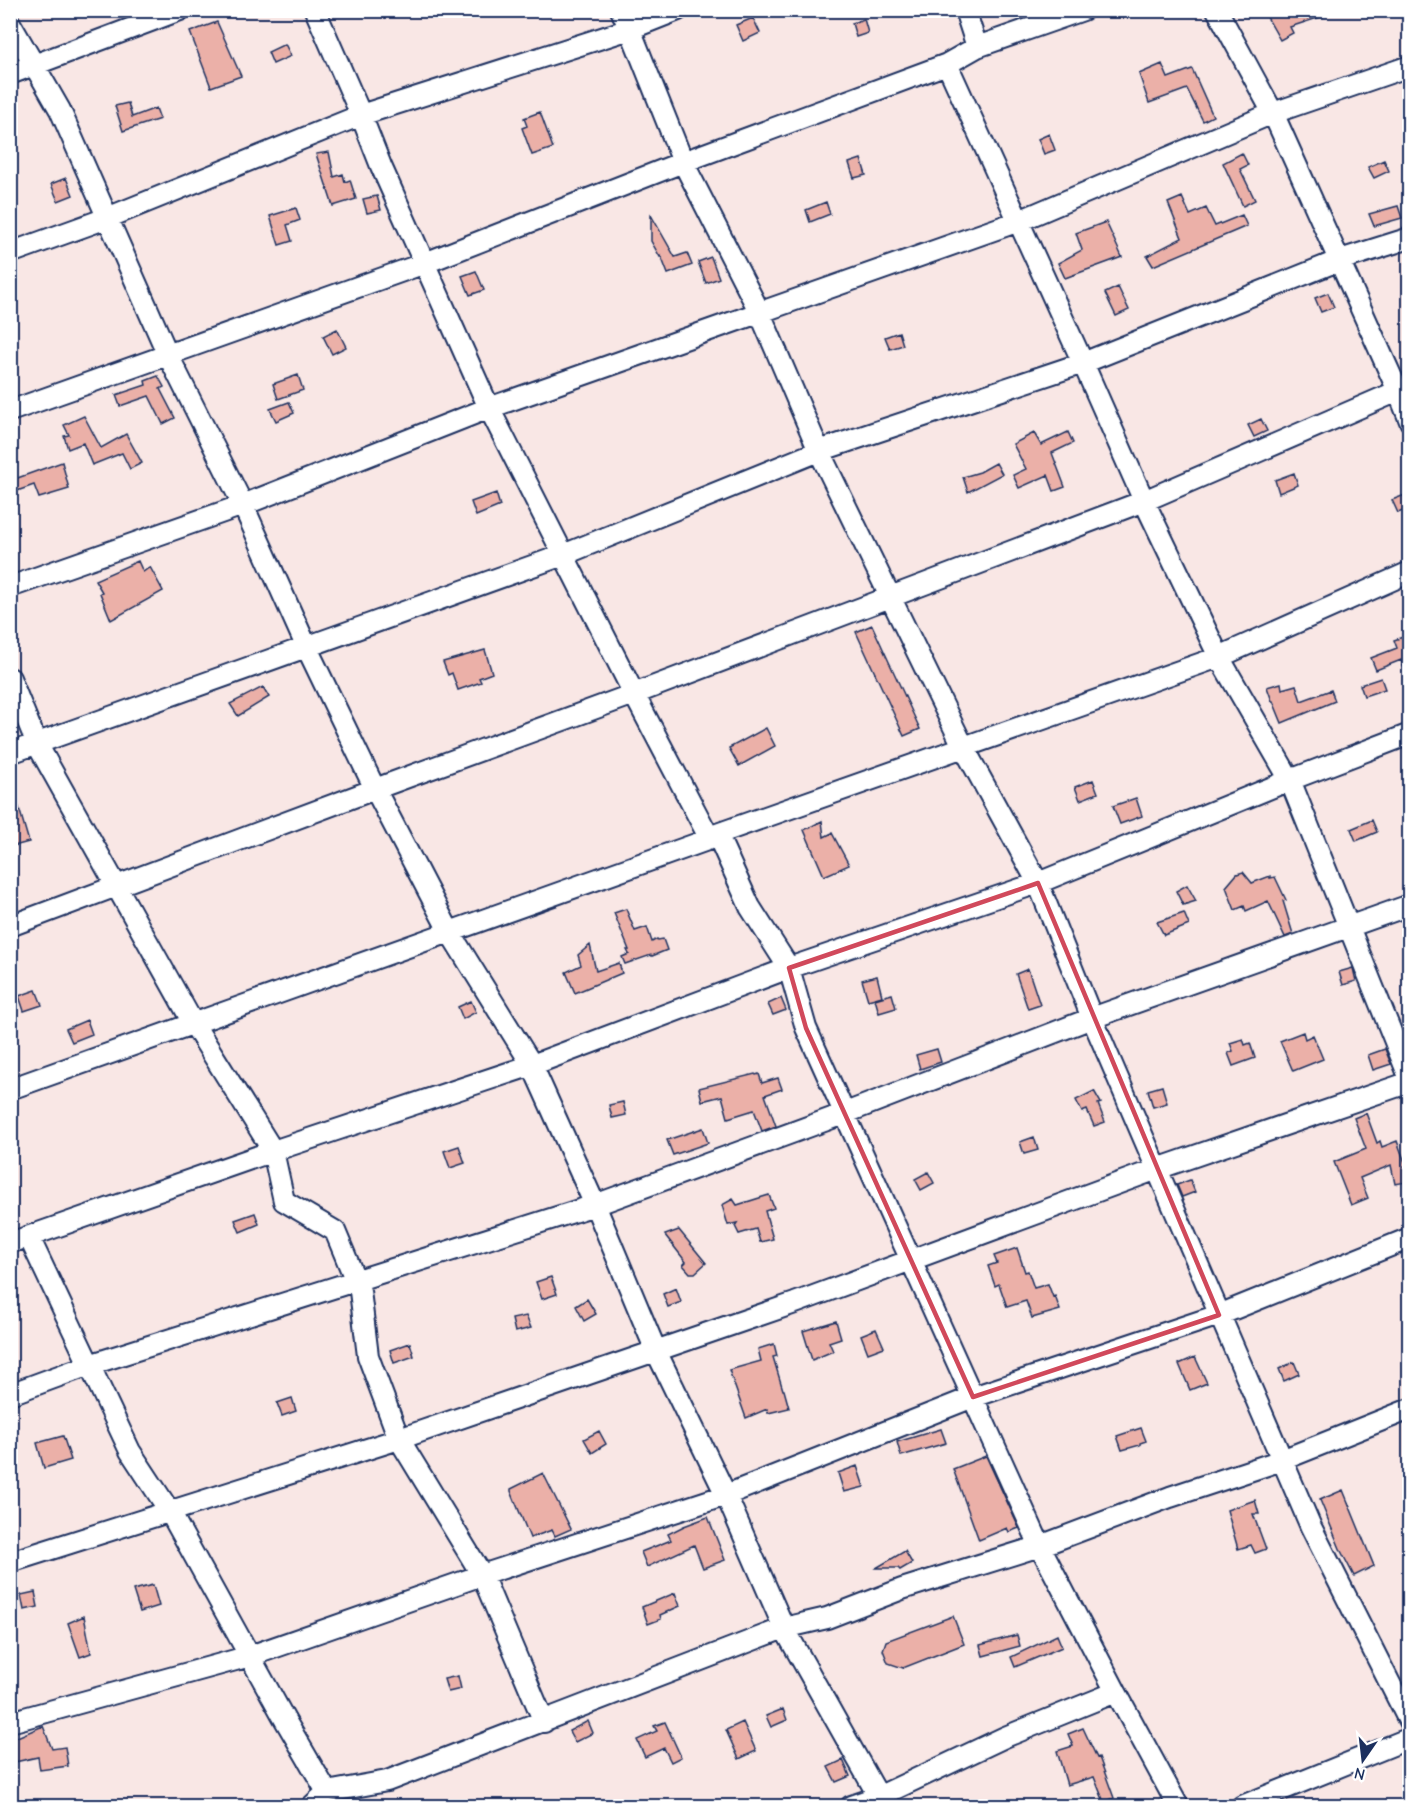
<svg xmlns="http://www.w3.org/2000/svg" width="1420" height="1817" font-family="'Comic Neue',sans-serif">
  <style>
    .building { fill: #ebb0a8; stroke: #1b2f5e; stroke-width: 1.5 }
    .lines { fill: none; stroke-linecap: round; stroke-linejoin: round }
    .street-casing { stroke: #1b2f5e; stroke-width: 24 }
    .street { stroke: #fff; stroke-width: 20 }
    .marked { fill: none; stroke: #d1495b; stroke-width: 4.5; stroke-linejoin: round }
  </style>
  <rect width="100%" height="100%" fill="#f9e7e5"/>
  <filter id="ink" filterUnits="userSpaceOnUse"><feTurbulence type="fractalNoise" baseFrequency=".0167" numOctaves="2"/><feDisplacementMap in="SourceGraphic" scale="12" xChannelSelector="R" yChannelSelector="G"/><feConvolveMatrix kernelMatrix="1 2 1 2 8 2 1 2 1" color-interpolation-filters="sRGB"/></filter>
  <g filter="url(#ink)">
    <path class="building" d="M1263,10H1333V13L1290,27L1293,33L1280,40Z
      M753,18L760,33L743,41L736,25Z
      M864,19L868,33L856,37L852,23Z
      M217,22L241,76L211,87L190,32Z
      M285,44L291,56L273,64L268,52Z
      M1162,64L1168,78L1192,69L1213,116L1203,121L1187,89L1149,103L1139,74Z
      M128,103L132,117L156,108L160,119L123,131L115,106Z
      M540,112L553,148L532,155L522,128L527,126L524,118Z
      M1049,134L1055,150L1044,154L1038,139Z
      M329,152L334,177L343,174L345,182L350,180L356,199L333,206L316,154Z
      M1242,153L1248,165L1240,169L1255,200L1243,206L1223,163Z
      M861,159L866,175L854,178L849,163Z
      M1384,160L1389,171L1374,178L1368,167Z
      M66,178L73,195L58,201L51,184Z
      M377,196L381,210L367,213L363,199Z
      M1182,197L1190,215L1206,208L1215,226L1242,215L1247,226L1153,266L1147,256L1182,238L1168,203Z
      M826,202L830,214L810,222L806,210Z
      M1398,206L1402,218L1374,226L1369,214Z
      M296,208L300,220L287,225L292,241L279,245L270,216Z
      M651,215L675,257L687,253L692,265L668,274L661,256L660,257L651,241Z
      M1106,222L1122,257L1065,278L1058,263L1082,250L1076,233Z
      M711,257L719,278L706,283L698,262Z
      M476,271L484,290L470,295L462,276Z
      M1118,287L1129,310L1116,316L1105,293Z
      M1328,293L1334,307L1321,312L1315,298Z
      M337,329L346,347L332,354L323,336Z
      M899,332L903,345L890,349L885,337Z
      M298,375L303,390L278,399L273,384Z
      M158,376L164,387L160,389L175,418L163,424L149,396L120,406L116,395L146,385L145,381Z
      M289,402L294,413L276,421L270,409Z
      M84,416L101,448L126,434L142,463L130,469L122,453L92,465L83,443L68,449L64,436L69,435L64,425Z
      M1261,419L1267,431L1254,437L1248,425Z
      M1068,432L1073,443L1052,453L1065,487L1054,491L1048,475L1019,488L1013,475L1026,469L1013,444L1034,433L1041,445Z
      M62,462L69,489L39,498L34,485L17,491L12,480Z
      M996,463L1002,474L968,492L963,477L980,472Z
      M1294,473L1298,485L1279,493L1275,480Z
      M496,493L500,506L476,516L471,502Z
      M1410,493V508L1398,513L1392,500Z
      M138,561L143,572L150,567L163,591L111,620L100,593L102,592L95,580Z
      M872,625L920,729L904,736L856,632Z
      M1406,636L1408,644L1410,643V678H1407L1401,660L1376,670L1371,658L1397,648L1394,640Z
      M485,650L492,673L479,678L481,682L458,690L452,673L448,675L443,662Z
      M1381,678L1385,689L1364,696L1360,685Z
      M1281,683L1282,689L1296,685L1301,701L1331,690L1335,701L1282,723L1273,701H1272L1267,687Z
      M263,687L269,697L238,716L230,704Z
      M766,728L775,746L739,766L729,748Z
      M1093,780L1098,793L1080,800L1075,787Z
      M10,791H14L29,842L10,847Z
      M1136,798L1142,816L1120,824L1113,806Z
      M1372,820L1377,832L1356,841L1351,829Z
      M822,821L824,837L832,833L849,865L824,876L804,830Z
      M1243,872L1252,883L1270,876V878L1275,877L1286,900L1283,901L1293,934L1285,937L1268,901L1246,911L1244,906L1235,910L1226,887L1237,874Z
      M1187,885L1196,901L1183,905L1176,891Z
      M626,909L635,931L647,927L652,942L657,939L658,940L663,939L667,950L652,956L651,955L625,964L622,957L629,954L627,950H629L614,913Z
      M1184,913L1189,925L1164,935L1157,922Z
      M590,945L596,971L619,963L622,973L575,993L566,972L581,965L578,955Z
      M1353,968L1356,981L1343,985L1339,972Z
      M1028,969L1040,1005L1028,1009L1016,974Z
      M877,976L882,996L868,1000L862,980Z
      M36,990L42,1005L24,1011L19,996Z
      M892,994L896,1008L879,1013L875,999Z
      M781,998L786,1010L773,1015L768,1004Z
      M471,1001L476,1012L463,1019L458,1007Z
      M87,1020L92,1034L72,1042L66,1029Z
      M1303,1032L1305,1039L1313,1035L1323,1059L1293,1071L1280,1041Z
      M1243,1039L1245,1045L1250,1043L1255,1058L1233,1066L1228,1053L1233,1051L1230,1043Z
      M937,1049L941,1062L920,1069L916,1055Z
      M1385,1049L1391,1064L1373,1070L1368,1055Z
      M755,1074L756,1075L759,1074L762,1083L778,1078L782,1089L765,1095L776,1126L762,1131L754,1110L728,1118L722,1096L702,1101L699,1088Z
      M1162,1086L1167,1103L1153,1107L1148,1090Z
      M1094,1091L1101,1103L1098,1104L1105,1122L1094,1126L1087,1110L1082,1112L1076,1100Z
      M623,1102L626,1115L612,1118L609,1105Z
      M1366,1113L1377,1143L1380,1141L1382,1147L1397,1141L1406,1165L1404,1166L1407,1182L1395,1184L1391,1165L1360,1178L1368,1198L1351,1205L1334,1162L1366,1149L1354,1118Z
      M703,1128L708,1143L673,1155L667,1140Z
      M1034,1137L1038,1150L1024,1154L1020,1142Z
      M459,1146L465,1163L450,1168L444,1151Z
      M928,1172L934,1183L921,1190L915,1179Z
      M1190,1180L1195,1192L1182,1197L1177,1185Z
      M769,1195L774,1208L765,1211L773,1239L760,1242L756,1229L739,1234L735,1226L737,1223L728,1225L722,1205L733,1199L737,1205Z
      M255,1213L259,1224L240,1232L235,1220Z
      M679,1230L706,1263L695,1273H690L683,1265L686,1262L665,1235Z
      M1017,1248L1025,1272L1028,1271L1034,1288L1048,1284L1053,1297L1055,1296L1060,1310L1032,1318L1026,1301L1007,1307L999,1284L995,1286L988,1266L997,1263L994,1256Z
      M551,1277L557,1294L542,1299L536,1282Z
      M676,1288L681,1302L668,1307L663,1294Z
      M587,1299L596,1314L584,1321L576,1306Z
      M526,1316L531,1328L515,1332L512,1319Z
      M836,1321L841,1338L829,1342L833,1351L812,1360L803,1331Z
      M876,1329L884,1347L868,1353L861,1335Z
      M410,1343L414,1356L394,1363L390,1350Z
      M774,1344L777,1356L773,1357L783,1390H784L789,1408L768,1413L767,1409L746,1418L729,1370L761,1361L758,1349Z
      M1195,1357L1207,1383L1190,1390L1179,1364Z
      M1294,1362L1299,1374L1284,1381L1279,1369Z
      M292,1398L296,1411L282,1416L277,1403Z
      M1141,1428L1146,1441L1140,1443V1445L1122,1450L1117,1436Z
      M941,1429L946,1443L901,1456L897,1442Z
      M599,1431L606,1444L592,1453L584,1439Z
      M63,1436L71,1460L44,1468L37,1443Z
      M986,1456L1019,1528L1009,1532L1007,1528L979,1540L953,1469Z
      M857,1466L864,1487L844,1492L838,1473Z
      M543,1473L571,1529L555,1536L552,1530L530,1538L511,1491V1489Z
      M1343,1490L1374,1566L1354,1576L1341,1551L1320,1500Z
      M1255,1500L1259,1514H1253L1266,1549L1255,1553L1251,1545L1238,1549L1227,1510Z
      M708,1517L725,1560L703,1568L694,1545L647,1567L641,1552L671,1540L668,1534L684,1526Z
      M905,1551L912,1563L900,1570L898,1568H876Z
      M153,1585L159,1606L140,1612L133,1590Z
      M35,1592L38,1607L24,1610L21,1595Z
      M675,1593L680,1606L660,1615L661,1619L648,1624L642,1607Z
      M84,1616L91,1653L80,1657L68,1623Z
      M953,1616L964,1644L903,1668L888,1663L883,1650L886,1641Z
      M1017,1635L1020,1646L983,1656L980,1645Z
      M1057,1635L1062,1647L1015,1667L1011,1657Z
      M458,1676L461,1689L448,1692L444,1679Z
      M783,1709L787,1720L771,1727L766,1716Z
      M588,1721L593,1733L575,1742L569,1731Z
      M665,1722L681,1757L671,1762L664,1748L645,1757L637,1740L657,1731L654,1726Z
      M743,1722L756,1751L739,1759L726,1730Z
      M43,1726L52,1749L65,1747L68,1766L40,1770L38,1757L10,1763V1740Z
      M1083,1728L1097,1758L1099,1757L1114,1798L1104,1802L1094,1777L1067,1785L1057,1751L1073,1746L1068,1734Z
      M843,1760L850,1776L836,1782L828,1767Z"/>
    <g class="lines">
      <defs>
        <path id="street" d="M315,10L361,115L381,166L489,408L634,694L710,839
          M621,10L630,29L683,162L760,313L819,451L963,746L1038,883L1092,1018L1311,1527L1410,1723
          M965,10L977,47
          M1217,10L1273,113L1398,391L1410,421
          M10,23L60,110L168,355L243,505L307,648L375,789L449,931L532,1065L595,1205L656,1351L726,1495L784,1628L884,1806
          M947,64L1083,363L1144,501L1219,657L1290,780L1410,1079
          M10,74L180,10
          M10,253L107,218L361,115L630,29L678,10
          M10,411L425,263L683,162L947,64L977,47L1083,10
          M10,587L243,505L489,408L1019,221L1273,113L1410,66
          M10,678L37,744L193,1023L273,1151L284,1201L335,1231L360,1291L368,1356L399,1439L482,1575L544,1722
          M10,753L563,555L819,451L1083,363L1340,260L1410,238
          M717,834L750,907L789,968L806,1028L1040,1546L1116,1692L1178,1806
          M10,926L375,789L634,694L1144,501L1398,391
          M10,1089L710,839L717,834L1219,657L1410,572
          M29,1237L130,1451L170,1512L285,1720L327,1792
          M10,1243L273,1151L532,1065L789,968L1038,883L1290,780L1410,734
          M10,1394L89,1365L595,1205L843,1114L1092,1018L1410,905
          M10,1562L399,1439L795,1303L1157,1169L1410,1082
          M10,1722L250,1656L482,1575L726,1495L973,1397L1219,1315L1410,1238
          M312,1806L327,1792L387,1781L784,1628L827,1618L902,1589L1040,1546L1170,1497L1282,1460L1410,1409
          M851,1806L880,1796L1005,1737L1116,1692
          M1242,1806L1410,1738"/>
      </defs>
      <use href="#street" class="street-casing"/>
      <use href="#street" class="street"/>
    </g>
  </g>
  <path class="marked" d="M1038,883L1219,1315L973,1397L806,1028L789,968Z"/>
  <rect width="1420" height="1817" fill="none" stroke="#fff" stroke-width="36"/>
  <rect x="18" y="18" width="1384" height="1781" fill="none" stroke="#1b2f5e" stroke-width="2" filter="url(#ink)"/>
  <g transform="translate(1363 1760) rotate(194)" stroke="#ffffff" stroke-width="4.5" paint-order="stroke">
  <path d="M0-4.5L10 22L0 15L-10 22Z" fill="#1b2f5e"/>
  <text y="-9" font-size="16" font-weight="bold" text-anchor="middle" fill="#1b2f5e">N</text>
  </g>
</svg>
